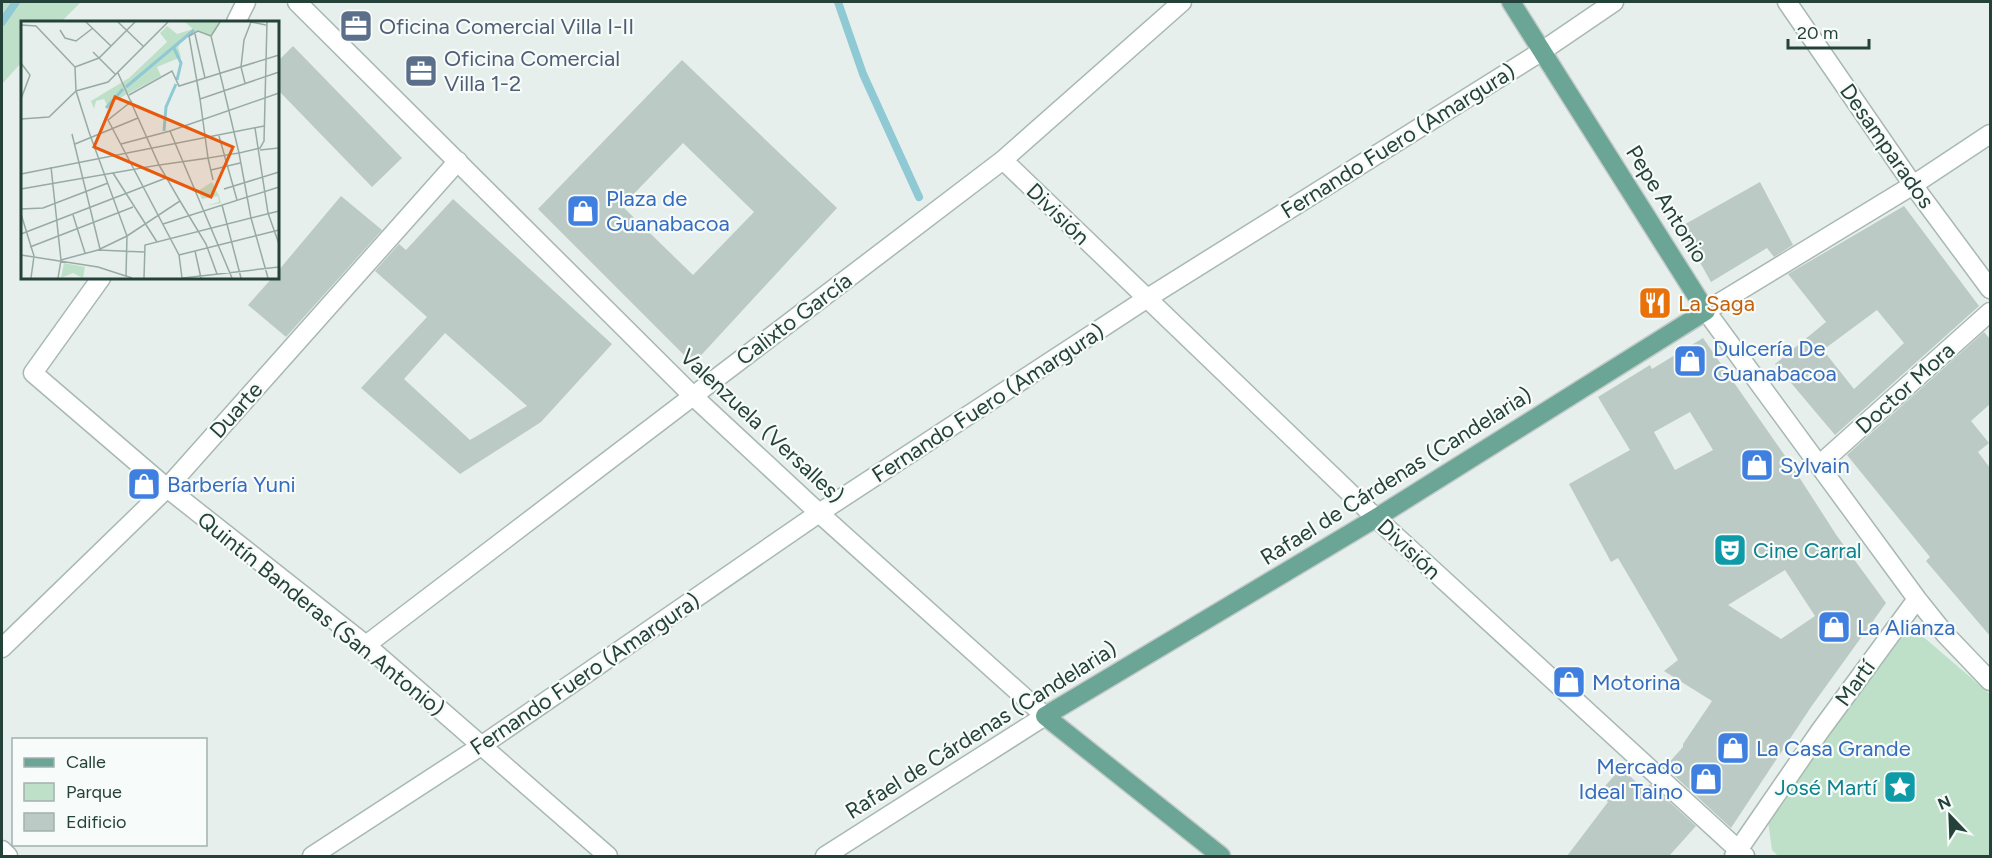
<svg xmlns="http://www.w3.org/2000/svg" width="1992" height="858" font-family="Figtree,sans-serif">
  <style>
    .green { fill: #bfe0c8 }
    .lines { fill: none; stroke-linecap: round; stroke-linejoin: round }
    .stream { stroke: #8ec9d4; stroke-width: 8 }
    .building { fill: #bbcac4; fill-rule: evenodd }
    .minor-casing { stroke: #a8b8b2; stroke-width: 21 }
    .major-casing { stroke: #c2cac8; stroke-width: 21 }
    .minor { stroke: #fff; stroke-width: 18 }
    .major { stroke: #6aa596; stroke-width: 18 }
    .labels { text-anchor: middle; dominant-baseline: central; stroke-width: 4.5; stroke-linejoin: round; paint-order: stroke }
    .service-label { font-size: 22px; fill: #4e5e75; stroke: #f7fbf9; text-anchor: start }
    .street-label { font-size: 22px; fill: #24423a; stroke: #f7fbf9 }
    .shop-label { font-size: 22px; fill: #366cbe; stroke: #f7fbf9; text-anchor: start }
    .food-label { font-size: 22px; fill: #c56008; stroke: #f7fbf9; text-anchor: start }
    .culture-label { font-size: 22px; fill: #0d838f; stroke: #f7fbf9; text-anchor: start }
    .inset-river { fill: none; stroke: #8ec9d4; stroke-width: 3 }
    .inset-road { fill: none; stroke: #98aaa4; stroke-width: 1.5 }
    .view { fill: #e8590c; fill-opacity: 0.15; stroke: #e8590c; stroke-width: 3 }
    .inset-edge { fill: none; stroke: #24423a; stroke-width: 3 }
  </style>
  <rect width="100%" height="100%" fill="#e6efeb"/>
  <path class="green" d="M2,2H81L61,22H22V62L2,84Z
    M1906,632L1920,634L1990,694V856H1778L1772,850L1768,821L1837,723Z"/>
  <g class="lines">
    <path class="stream" d="M838,2L863,74L919,197
      M2,22L16,2"/>
  </g>
  <path class="building" d="M293,46L402,158L372,187L278,90V61Z
    M682,60L837,208L693,364L538,209ZM683,143L754,212L693,275L622,206Z
    M1760,182L1793,245L1774,257L1767,248L1711,282L1680,227Z
    M341,196L382,230L286,337L248,305L272,278H278V271Z
    M453,199L612,344L541,422L460,474L361,388L427,317L375,271L399,244L406,250ZM445,333L527,406L470,440L404,379Z
    M1904,206L1979,306L1835,435L1775,364L1826,322L1788,274ZM1877,310L1904,343L1854,389L1823,350Z
    M1984,332L1990,339V404L1971,421L1989,443L1978,452L1990,468V636L1926,561L1930,557L1847,455Z
    M1703,338L1790,463L1837,536L1886,603L1811,707L1731,828L1665,767L1683,747V744L1712,701L1664,671L1678,660L1618,558L1611,562L1569,484L1630,450L1598,397L1650,365L1652,369ZM1690,412L1713,450L1675,470L1654,432ZM1785,570L1815,616L1781,639L1728,605Z
    M1621,768L1645,790L1650,784L1696,826L1669,856H1567L1608,802L1598,794Z"/>
  <g class="lines">
    <defs>
      <path id="minor" d="M297,2L693,396L819,513L1045,716L825,856
        M1787,2L1913,185L1990,289
        M236,22L246,2
        M1990,134L1913,185L1706,311L1917,599L1945,634L1990,681
        M1003,160L1376,518L1745,856
        M101,278L33,373L167,488L366,645L608,856
        M1819,465L1990,312
        M366,645L1003,160L1182,2
        M2,648L167,488L458,161
        M2,850L8,856
        M312,856L481,746L819,513L1146,299L1542,51L1614,2
        M1734,856L1820,731L1917,599"/>
      <path id="major" d="M1221,856L1045,716L1376,518L1706,311L1511,2"/>
    </defs>
    <use href="#minor" class="minor-casing"/>
    <use href="#major" class="major-casing"/>
    <use href="#minor" class="minor"/>
    <use href="#major" class="major"/>
  </g>
  <defs>
    <symbol id="office-square" viewBox="-11 -11 22 22"><rect x="-9" y="-9" width="18" height="18" rx="4" fill="#5c6f8a" stroke="#f7fbf9"/><path d="M-6-3h4V-5.5h4V-3h4V5H-6ZM-1-4.5V-3h2v-1.5ZM-6 0V1H6V0Z" fill="#fff"/></symbol>
    <symbol id="shop-square" viewBox="-11 -11 22 22"><rect x="-9" y="-9" width="18" height="18" rx="4" fill="#3f7fe0" stroke="#f7fbf9"/><path d="M-5-2.5h2.3a2.7 3.5 0 0 1 5.4 0H5L5.5 6h-11ZM-1.5-2.5h3a1.5 2.3 0 0 0-3 0Z" fill="#fff"/></symbol>
    <symbol id="restaurant-square" viewBox="-11 -11 22 22"><rect x="-9" y="-9" width="18" height="18" rx="4" fill="#e8710a" stroke="#f7fbf9"/><path d="M-5-6h1v4h1v-4h1v4h1v-4h1v5L-1.5 .5V6h-2V.5L-5-1ZM5-6V6H3V1.5H1.5Q1.5-4 5-6Z" fill="#fff"/></symbol>
    <symbol id="theatre-square" viewBox="-11 -11 22 22"><rect x="-9" y="-9" width="18" height="18" rx="4" fill="#0f9aa8" stroke="#f7fbf9"/><path d="M-5-5.5Q0-4 5-5.5V0Q5 5 0 6Q-5 5-5 0ZM-3.3-2.5H-1v1.5H-3.3ZM1-2.5H3.3v1.5H1ZM-2.8 1Q0 5.5 2.8 1Z" fill="#fff"/></symbol>
    <symbol id="sight-square" viewBox="-11 -11 22 22"><rect x="-9" y="-9" width="18" height="18" rx="4" fill="#0f9aa8" stroke="#f7fbf9"/><path d="M0-6L1.8-2.2L6-1.7L2.9 1.2L3.7 5.4L0 3.3L-3.7 5.4L-2.9 1.2L-6-1.7L-1.8-2.2Z" fill="#fff"/></symbol>
  </defs>
  <g fill-rule="evenodd">
    <use href="#office-square" x="337" y="7" width="38" height="38"/>
    <use href="#office-square" x="402" y="52" width="38" height="38"/>
    <use href="#shop-square" x="564" y="192" width="38" height="38"/>
    <use href="#restaurant-square" x="1636" y="284" width="38" height="38"/>
    <use href="#shop-square" x="1671" y="342" width="38" height="38"/>
    <use href="#shop-square" x="1738" y="446" width="38" height="38"/>
    <use href="#shop-square" x="125" y="465" width="38" height="38"/>
    <use href="#theatre-square" x="1711" y="531" width="38" height="38"/>
    <use href="#shop-square" x="1815" y="608" width="38" height="38"/>
    <use href="#shop-square" x="1550" y="663" width="38" height="38"/>
    <use href="#shop-square" x="1714" y="729" width="38" height="38"/>
    <use href="#shop-square" x="1687" y="760" width="38" height="38"/>
    <use href="#sight-square" x="1881" y="768" width="38" height="38"/>
  </g>
  <g class="labels">
    <g class="service-label">
      <text x="379" y="26">Oficina Comercial Villa I-II</text>
      <text x="444" y="58">Oficina Comercial<tspan x="444" dy="25">Villa 1-2</tspan></text>
    </g>
    <g class="street-label">
      <text transform="translate(1398 141) rotate(-32)">Fernando Fuero (Amargura)</text>
      <text transform="translate(1887 146) rotate(55)">Desamparados</text>
      <text transform="translate(1667 204) rotate(58)">Pepe Antonio</text>
      <text transform="translate(1058 214) rotate(44)">División</text>
      <text transform="translate(794 319) rotate(-37)">Calixto García</text>
      <text transform="translate(1905 388) rotate(-42)">Doctor Mora</text>
      <text transform="translate(988 403) rotate(-33)">Fernando Fuero (Amargura)</text>
      <text transform="translate(236 410) rotate(-48)">Duarte</text>
      <text transform="translate(762 426) rotate(43)">Valenzuela (Versalles)</text>
      <text transform="translate(1396 476) rotate(-32)">Rafael de Cárdenas (Candelaria)</text>
      <text transform="translate(1409 549) rotate(43)">División</text>
      <text transform="translate(321 614) rotate(39)">Quintín Banderas (San Antonio)</text>
      <text transform="translate(585 674) rotate(-34)">Fernando Fuero (Amargura)</text>
      <text transform="translate(1855 683) rotate(-54)">Martí</text>
      <text transform="translate(981 730) rotate(-32)">Rafael de Cárdenas (Candelaria)</text>
    </g>
    <g class="shop-label">
      <text x="606" y="198">Plaza de<tspan x="606" dy="25">Guanabacoa</tspan></text>
      <text x="1713" y="348">Dulcería De<tspan x="1713" dy="25">Guanabacoa</tspan></text>
      <text x="1780" y="465">Sylvain</text>
      <text x="167" y="484">Barbería Yuni</text>
      <text x="1857" y="627">La Alianza</text>
      <text x="1592" y="682">Motorina</text>
      <text x="1756" y="748">La Casa Grande</text>
      <text x="1683" y="766" text-anchor="end">Mercado<tspan x="1683" dy="25">Ideal Taino</tspan></text>
    </g>
    <g class="food-label">
      <text x="1678" y="303">La Saga</text>
    </g>
    <g class="culture-label">
      <text x="1753" y="550">Cine Carral</text>
      <text x="1877" y="787" text-anchor="end">José Martí</text>
    </g>
  </g>
  <g transform="translate(21 21)">
    <rect width="258" height="258" fill="#e6efeb"/>
    <path d="M164,1H199L190,15L178,10L163,16L157,26L160,36L136,46L140,55L86,84L83,78L75,80L73,88L70,80L108,57L146,21L139,12L146,5L156,13L172,8ZM191,161L198,175L200,182L184,185L198,181L197,175L181,178L177,170ZM43,242L64,246L62,257L52,252L40,257Z" fill="#bfe0c8"/>
    <path class="inset-river" d="M152,25L160,42L156,59M105,66L173,9M85,87L102,68M143,110L145,86L155,63"/>
    <path class="inset-road" d="M65,1L90,25M97,1L123,26M0,4L15,5L54,46L55,70L68,111L106,215L105,255M39,9L44,17L55,20L72,7M174,13L184,57M72,31L95,54M0,42L9,54L0,78M54,46L78,37L114,1M224,62L220,46L223,19L230,1L245,4M108,74L151,50L158,65L258,34M179,78L168,15L177,10L190,15M111,80L87,99L158,234L161,257M0,98L28,96L55,70L87,61L147,1M234,107L247,192L258,223M149,110L211,257M51,113L79,228M198,115L216,179M54,123L117,97M100,123L149,110L258,72M239,129L258,127M30,146L40,239L37,257M190,149L219,142M92,152L136,221M0,153L243,105M192,159L187,137L218,132L190,15L199,1M0,168L138,144L97,52M203,168L258,151M159,180L185,223L196,253M201,184L220,257M0,188L22,187L87,162M0,193L13,235L10,257M52,194L64,232M142,203L258,166M0,213L145,157M9,226L112,186M77,229L123,231M174,230L180,257M0,234L77,246L111,257M158,234L258,209M40,239L77,229L106,215L159,180L138,144L187,137L179,78L258,51M123,257L124,224L230,197L218,132L239,127L243,120L246,1M162,257L258,246M247,257L230,197L258,190"/>
    <path class="view" d="M94,76L212,126L190,176L73,126Z"/>
    <rect width="258" height="258" class="inset-edge"/>
  </g>
  <rect width="1992" height="858" fill="none" stroke="#24423a" stroke-width="6"/>
  <rect x="12" y="738" width="195" height="108" fill="#f7fbf9" stroke="#a3b1ad" stroke-width="1.5"/>
  <rect x="24" y="758" width="30" height="9" fill="#6aa596" stroke="#a3b1ad" stroke-width="1.5"/>
  <text x="66" y="768" font-size="18" fill="#24423a">Calle</text>
  <rect x="24" y="783" width="30" height="18" fill="#bfe0c8" stroke="#a3b1ad" stroke-width="1.5"/>
  <text x="66" y="798" font-size="18" fill="#24423a">Parque</text>
  <rect x="24" y="813" width="30" height="18" fill="#bbcac4" stroke="#a3b1ad" stroke-width="1.5"/>
  <text x="66" y="828" font-size="18" fill="#24423a">Edificio</text>
  <g transform="translate(1950 816) rotate(337)" stroke="#f7fbf9" stroke-width="4.5" paint-order="stroke">
  <path d="M0-4.5L10 22L0 15L-10 22Z" fill="#24423a"/>
  <text y="-9" font-size="16" font-weight="bold" text-anchor="middle" fill="#24423a">N</text>
  </g>
  <path d="M1788 39v9h81v-9" fill="none" stroke="#24423a" stroke-width="3"/>
  <text x="1797" y="39" font-size="18" fill="#24423a" stroke="#f7fbf9" stroke-width="4.5" paint-order="stroke">20 m</text>
</svg>
